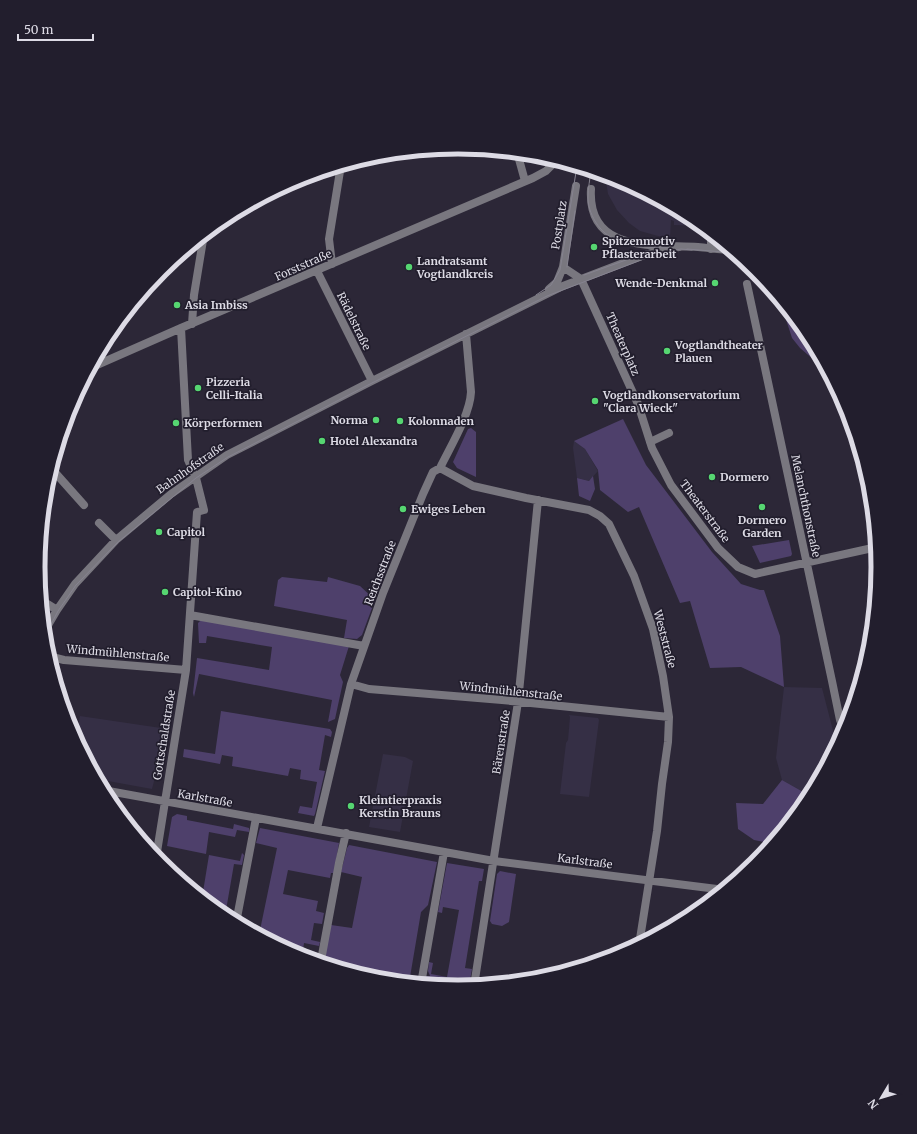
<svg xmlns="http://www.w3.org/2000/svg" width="917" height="1134" font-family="Merriweather,serif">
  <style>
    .built { fill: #352f45 }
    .green { fill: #4e406b }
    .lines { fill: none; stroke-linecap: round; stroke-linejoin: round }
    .street { stroke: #79777f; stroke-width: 8 }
    .tram { stroke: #868390; stroke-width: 1 }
    .poi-dot { fill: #56d671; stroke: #221e2d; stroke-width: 1.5 }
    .labels { text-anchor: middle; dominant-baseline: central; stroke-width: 3.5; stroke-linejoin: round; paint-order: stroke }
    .street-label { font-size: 11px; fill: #dddbe5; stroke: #221e2d }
    .poi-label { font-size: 11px; font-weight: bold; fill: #dddbe5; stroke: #221e2d; text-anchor: start }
    .rim { fill: none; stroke: #dddbe5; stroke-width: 5 }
  </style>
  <rect width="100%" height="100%" fill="#2c2737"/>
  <path class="built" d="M605,174L620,179L692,217L702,226L674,225V221L671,220L670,238L658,236L640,231L629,223L617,210L608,194Z
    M574,441L585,449L598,471L589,481L577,478L573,448Z
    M784,687L822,688L837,746L813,791L805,793L782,780L776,758Z
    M569,715L598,718L599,720L589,797L560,794L566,743L568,740L570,717Z
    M80,716L161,728L162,738L161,754L152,789L97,779L76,738Z
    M383,754L405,757L413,761L400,832L369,827Z"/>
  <path class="green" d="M779,298L808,334L829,373L800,348L792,338Z
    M623,419L646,465L712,552L741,584L760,590H764L780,636L784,687L741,667L710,668L690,601L680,603L639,507L628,512L600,490L598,470L585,449L574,441Z
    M471,428L476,432V477L457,468L453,462L468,429Z
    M593,476L595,489L590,501L579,496L577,478L589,481Z
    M789,540L792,554L791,556L760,563L752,546Z
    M282,577L327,582L328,577L360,586L375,600L362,635L357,639L344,638L347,620L274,606L278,580Z
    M201,620L349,646L340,675L343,682L335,719L328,722L332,700L199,674L194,697L193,693L197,658L269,670L272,647L207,636L206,643H199L198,623Z
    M221,711L330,729L332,732L331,737L325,735L319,770L325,771L315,814L314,816L298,813L300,806L312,808L317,782L300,779L301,770L290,768L288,776L232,766L233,757L222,755L220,764L183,757L184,749L215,754Z
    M782,780L805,793L813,791L808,801L773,844L754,840L738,829L736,803L763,804Z
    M177,814L187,816V820L233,829L234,824L249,828V832L237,830L235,837L209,832L206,854L167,846L172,817Z
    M260,828L339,843L334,873H331L330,878L288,870L283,894L318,901L316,911L324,913L322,924L314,923L311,940L320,942L319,946L304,943L302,957L259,935L277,848L256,843Z
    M349,845L437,862L428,905L421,912L409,983L376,979L321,963L323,962L331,925L352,928L362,877L341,872L347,848Z
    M242,853L244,855L242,865L234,864L225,916L202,898L209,855L240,861Z
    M447,863L484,869L482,881H479L465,968L472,969L469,986L458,987L427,984L424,976H430L428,971L429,962L433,963L431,974L447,977L459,910L443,907L442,913L438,912Z
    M500,871L516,874L509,922L502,926L492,924L490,921L497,874Z"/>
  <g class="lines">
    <path class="street" d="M517,152L525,181
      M591,189C587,254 655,244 698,247C710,248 721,250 732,250
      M711,249V233
      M332,264L329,239L341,165
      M563,267L581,279
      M317,271L372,381
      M581,279L638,404L652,448L671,485L718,548L738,567L755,574L877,547
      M747,284L832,681L840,720L845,731
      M549,289L557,282L563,267L576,186
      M192,324L194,295L204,234
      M90,368L181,328L533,178L546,171L557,160
      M650,442L669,433
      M51,468L84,505
      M440,468L473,486L526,498L589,510L600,516L609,524L634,576L653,629L663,676L669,717L668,742L662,784L657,831L639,945
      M99,523L116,540
      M41,600L57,610
      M190,615L364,646
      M44,632L57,610L75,584L116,540L171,494L227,455L372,381L563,286L644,255L666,249L679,247
      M48,656L64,660L186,670
      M351,684L369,689L502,700L669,717
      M103,790L494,861L725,890
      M317,828L351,684L383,593L423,494L433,472L440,468C450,447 470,415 471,392L466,334
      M156,858L186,670L197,512L204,510L196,478L188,460L181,328
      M236,923L256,818
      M322,955L339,863L346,833
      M421,984L444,852
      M474,986L518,702L538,500"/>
    <path class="tram" d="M591,170C590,179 588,188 588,198C588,206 591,214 595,221C611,248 641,247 669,248
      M687,249L736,253
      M567,267L575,211
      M584,275L654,250
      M536,295L551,285L560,270L577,166
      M45,636L58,611L76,585L118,542L196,478L228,457L372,383L547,296L657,254L681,249L692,250"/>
  </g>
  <g class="poi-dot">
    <circle cx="594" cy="247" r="4"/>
    <circle cx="409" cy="267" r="4"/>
    <circle cx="715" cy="283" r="4"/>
    <circle cx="177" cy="305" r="4"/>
    <circle cx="667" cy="351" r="4"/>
    <circle cx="198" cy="388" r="4"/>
    <circle cx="595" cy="401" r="4"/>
    <circle cx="376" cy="420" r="4"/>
    <circle cx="400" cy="421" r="4"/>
    <circle cx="176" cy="423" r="4"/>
    <circle cx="322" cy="441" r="4"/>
    <circle cx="712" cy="477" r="4"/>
    <circle cx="762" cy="507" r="4"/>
    <circle cx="403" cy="509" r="4"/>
    <circle cx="159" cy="532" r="4"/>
    <circle cx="165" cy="592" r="4"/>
    <circle cx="351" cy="806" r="4"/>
  </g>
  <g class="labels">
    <g class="street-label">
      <text transform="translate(559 225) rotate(-81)">Postplatz</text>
      <text transform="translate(303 265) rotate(-24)">Forststraße</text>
      <text transform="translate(354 321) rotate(64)">Rädelstraße</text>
      <text transform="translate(623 344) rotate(66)">Theaterplatz</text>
      <text transform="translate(190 468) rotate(-35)">Bahnhofstraße</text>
      <text transform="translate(806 506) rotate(78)">Melanchthonstraße</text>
      <text transform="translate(705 511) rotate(53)">Theaterstraße</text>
      <text transform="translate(380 573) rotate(-69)">Reichsstraße</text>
      <text transform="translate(665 639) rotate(75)">Weststraße</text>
      <text transform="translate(118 653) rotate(5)">Windmühlenstraße</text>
      <text transform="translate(511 691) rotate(6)">Windmühlenstraße</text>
      <text transform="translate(164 735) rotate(-81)">Gottschaldstraße</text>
      <text transform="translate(501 742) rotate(-81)">Bärenstraße</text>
      <text transform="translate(205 798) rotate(10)">Karlstraße</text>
      <text transform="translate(585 861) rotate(7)">Karlstraße</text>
    </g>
    <g class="poi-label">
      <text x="602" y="241">Spitzenmotiv<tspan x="602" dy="13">Pflasterarbeit</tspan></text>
      <text x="417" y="261">Landratsamt<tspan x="417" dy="13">Vogtlandkreis</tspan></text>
      <text x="707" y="283" text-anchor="end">Wende-Denkmal</text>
      <text x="185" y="305">Asia Imbiss</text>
      <text x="675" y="345">Vogtlandtheater<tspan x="675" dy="13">Plauen</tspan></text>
      <text x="206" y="382">Pizzeria<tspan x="206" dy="13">Celli-Italia</tspan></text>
      <text x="603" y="395">Vogtlandkonservatorium<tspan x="603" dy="13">"Clara Wieck"</tspan></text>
      <text x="368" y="420" text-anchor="end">Norma</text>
      <text x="408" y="421">Kolonnaden</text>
      <text x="184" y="423">Körperformen</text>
      <text x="330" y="441">Hotel Alexandra</text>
      <text x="720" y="477">Dormero</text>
      <text x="411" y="509">Ewiges Leben</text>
      <text x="762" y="520" text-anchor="middle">Dormero<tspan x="762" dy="13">Garden</tspan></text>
      <text x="167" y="532">Capitol</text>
      <text x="173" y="592">Capitol-Kino</text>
      <text x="359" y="800">Kleintierpraxis<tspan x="359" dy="13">Kerstin Brauns</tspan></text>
    </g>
  </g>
  <path d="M0 0H917V1134H0ZM45 567a413 413 0 1 1 826 0a413 413 0 1 1-826 0Z" fill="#221e2d" fill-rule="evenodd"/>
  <path class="rim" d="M45 567a413 413 0 1 1 826 0a413 413 0 1 1-826 0Z"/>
  <g transform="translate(881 1098) rotate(232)" stroke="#221e2d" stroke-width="3" paint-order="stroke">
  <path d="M0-3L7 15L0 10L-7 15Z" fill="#dddbe5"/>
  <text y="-6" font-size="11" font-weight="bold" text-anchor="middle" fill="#dddbe5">N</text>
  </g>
  <path d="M18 34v6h75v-6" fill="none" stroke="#dddbe5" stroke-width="2"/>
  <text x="24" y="34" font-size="12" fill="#dddbe5" stroke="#221e2d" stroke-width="3" paint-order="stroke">50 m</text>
</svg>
